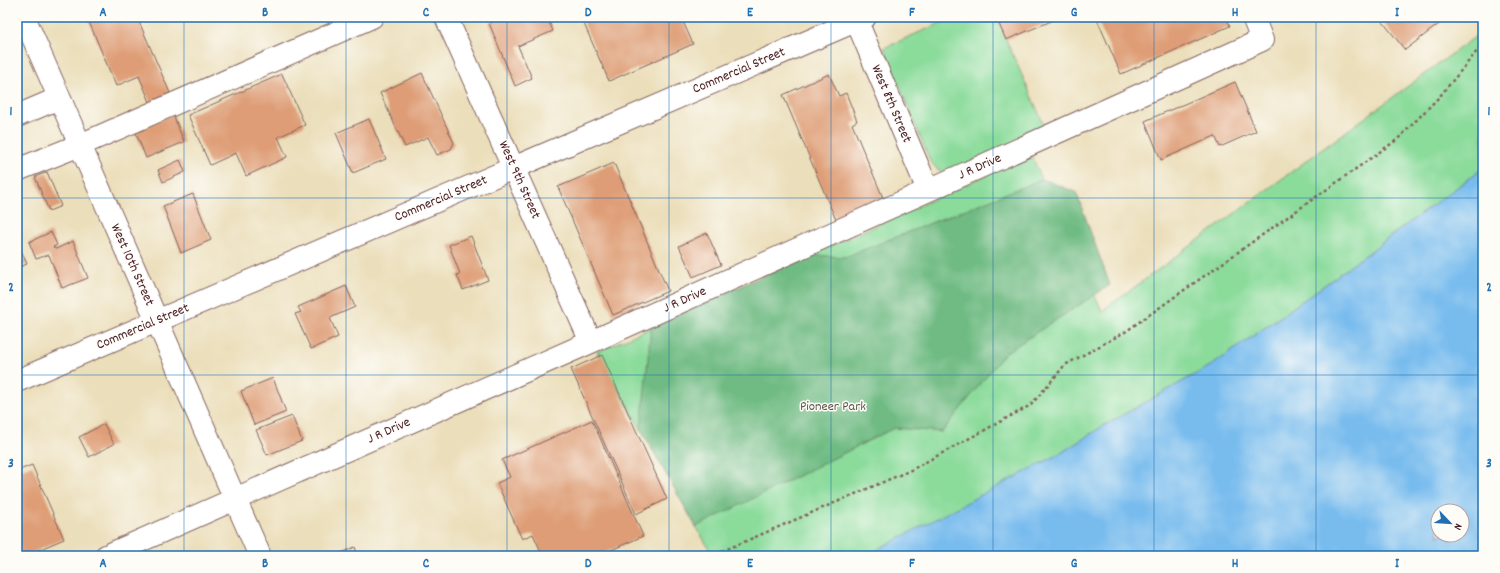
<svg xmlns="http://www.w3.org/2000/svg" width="1500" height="573" font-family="Dekko,sans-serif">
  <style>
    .green { fill: #8bdb9b; stroke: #6a7d63 }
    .forest { fill: #70bb83; stroke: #5d6d57 }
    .water { fill: #78bcee; stroke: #616e8c; fill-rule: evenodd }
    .building { fill: #de9d76 }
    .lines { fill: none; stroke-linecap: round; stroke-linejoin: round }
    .minor-casing { stroke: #82625d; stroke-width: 24 }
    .path { stroke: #82625d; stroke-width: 2.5; stroke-dasharray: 3 3; stroke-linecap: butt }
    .minor { stroke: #fff; stroke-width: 22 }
    .grid { fill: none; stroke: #1f6fb2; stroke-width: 1; stroke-opacity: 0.55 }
    .labels { text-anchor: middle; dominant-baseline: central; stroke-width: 3; stroke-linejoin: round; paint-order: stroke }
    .street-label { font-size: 14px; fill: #4a1f2b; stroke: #fdfcf7 }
    .park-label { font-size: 14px; fill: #5e574d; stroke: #fdfcf7 }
    .neatline { fill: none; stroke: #1f6fb2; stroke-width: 1.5 }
    .grid-label { font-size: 13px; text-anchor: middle; font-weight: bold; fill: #1f6fb2 }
  </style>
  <rect width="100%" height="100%" fill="#fdfcf7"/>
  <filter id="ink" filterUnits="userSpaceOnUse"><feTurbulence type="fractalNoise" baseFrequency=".025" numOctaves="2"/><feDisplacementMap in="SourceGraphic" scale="8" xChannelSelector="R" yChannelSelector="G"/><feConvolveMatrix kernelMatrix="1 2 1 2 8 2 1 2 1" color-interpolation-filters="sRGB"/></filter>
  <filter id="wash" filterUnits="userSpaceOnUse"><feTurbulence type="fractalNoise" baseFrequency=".012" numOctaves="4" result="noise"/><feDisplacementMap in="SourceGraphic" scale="16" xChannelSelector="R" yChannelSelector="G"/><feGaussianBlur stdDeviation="0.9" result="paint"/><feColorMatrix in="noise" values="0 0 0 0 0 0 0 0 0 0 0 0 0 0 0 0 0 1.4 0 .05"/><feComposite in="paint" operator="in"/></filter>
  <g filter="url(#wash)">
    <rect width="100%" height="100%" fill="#ebdeba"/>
    <path class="green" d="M954,17H996L1045,127L946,173L937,169L930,161L884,48Z
      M1483,31V168L1333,279L1214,364L1103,426L1061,453L903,537L865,556H713L597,352L1031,155L1102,311Z"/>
    <path class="forest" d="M1042,179L1076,192L1110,285L1005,353L942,432L894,428L696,527L641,429L651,327L809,255L845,257Z"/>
    <path class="water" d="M1483,168V556H865L1061,453L1103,426L1214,364L1333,279ZM1438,511H1462V535H1438Z"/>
    <g id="blocks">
      <path class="building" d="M87,17H137L170,93L150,102L139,76L116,86Z
        M494,17H547L553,31L518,46L532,78L515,86L489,23L495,20Z
        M581,17H681L693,44L609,81Z
        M996,17H1061L1006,40Z
        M1096,17H1226L1230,26L1121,74Z
        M1379,17H1448L1405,50Z
        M422,73L454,143L451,149L437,155L428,137L405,147L380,93Z
        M282,74L305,125L278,137L287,157L246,176L236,153L210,165L188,115Z
        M829,74L839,96L846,93L857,121L852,124L884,200L836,220L783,95Z
        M1235,82L1256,131L1220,147L1215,136L1161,160L1145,121Z
        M173,114L184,142L146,158L135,131Z
        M369,119L386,159L353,173L336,133Z
        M180,160L185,172L163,182L158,170Z
        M614,163L668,291L613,315L558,187Z
        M47,172L61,206L49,211L35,177Z
        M193,194L211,240L181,253L163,206Z
        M51,232L57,245L53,247L56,249L73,241L88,278L62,288L49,255H47L36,259L29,242Z
        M707,233L721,265L693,277L679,246Z
        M471,236L488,280L463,290L457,275L460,274L449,245Z
        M17,241L27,264L17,268Z
        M346,286L355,307L330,318L338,337L311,349L295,314L301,312L298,307Z
        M602,355L667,499L636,514L571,369Z
        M273,378L286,412L254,425L241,391Z
        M292,416L302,441L267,455L256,430Z
        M592,420L643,536L598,556H543L533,534L522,539L497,483L510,477L502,460Z
        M104,424L114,444L89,457L79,437Z
        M32,465L64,539L24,556H17V471Z
        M355,547L358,556H335Z"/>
    </g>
  </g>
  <g filter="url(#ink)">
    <use href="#blocks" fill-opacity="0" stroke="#82625d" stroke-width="1"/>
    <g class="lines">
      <defs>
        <path id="minor" d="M24,17L260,556
          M446,17L591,342
          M855,17L928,190
          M17,116L59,98
          M17,170L80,145L372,17
          M17,381L865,17
          M106,556L591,342L1262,40L1253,17"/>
      </defs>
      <use href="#minor" class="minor-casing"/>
      <path class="path" d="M711,556L911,470L1031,405L1065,365L1125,332L1398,139L1440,96L1483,44"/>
      <use href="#minor" class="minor"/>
    </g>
  </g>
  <path class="grid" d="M184,17V556M346,17V556M507,17V556M669,17V556M831,17V556M993,17V556M1154,17V556M1316,17V556M17,198H1483M17,375H1483"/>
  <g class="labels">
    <g class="street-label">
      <text transform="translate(739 71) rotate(-23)">Commercial Street</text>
      <text transform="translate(891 104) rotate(67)">West 8th Street</text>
      <text transform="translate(980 167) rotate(-24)">J R Drive</text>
      <text transform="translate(519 180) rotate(66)">West 9th Street</text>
      <text transform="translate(441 199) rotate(-23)">Commercial Street</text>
      <text transform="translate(132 265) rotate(66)">West 10th Street</text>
      <text transform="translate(685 300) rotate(-24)">J R Drive</text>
      <text transform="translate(143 327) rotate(-23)">Commercial Street</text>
      <text transform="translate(389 431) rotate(-24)">J R Drive</text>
    </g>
    <g class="park-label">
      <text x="833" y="407">Pioneer Park</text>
    </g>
  </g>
  <rect width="1500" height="573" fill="none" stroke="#fdfcf7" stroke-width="44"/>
  <g transform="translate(1450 523) rotate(115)"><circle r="19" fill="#fdfcf7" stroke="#b5a4a5"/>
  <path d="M0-3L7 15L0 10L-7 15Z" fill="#1f6fb2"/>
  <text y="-6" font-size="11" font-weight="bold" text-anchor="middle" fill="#4a1f2b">N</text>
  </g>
  <rect x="22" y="22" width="1456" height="529" class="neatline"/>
  <g class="grid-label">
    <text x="103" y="16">A</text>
    <text x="265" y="16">B</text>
    <text x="426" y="16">C</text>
    <text x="588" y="16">D</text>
    <text x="750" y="16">E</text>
    <text x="912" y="16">F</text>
    <text x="1074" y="16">G</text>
    <text x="1235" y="16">H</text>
    <text x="1397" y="16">I</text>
    <text x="11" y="115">1</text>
    <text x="1489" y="115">1</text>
    <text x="11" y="291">2</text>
    <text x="1489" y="291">2</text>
    <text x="11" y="467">3</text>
    <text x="1489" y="467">3</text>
    <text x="103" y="567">A</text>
    <text x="265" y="567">B</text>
    <text x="426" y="567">C</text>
    <text x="588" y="567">D</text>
    <text x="750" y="567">E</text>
    <text x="912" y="567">F</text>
    <text x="1074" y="567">G</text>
    <text x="1235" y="567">H</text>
    <text x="1397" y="567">I</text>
  </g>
</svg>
